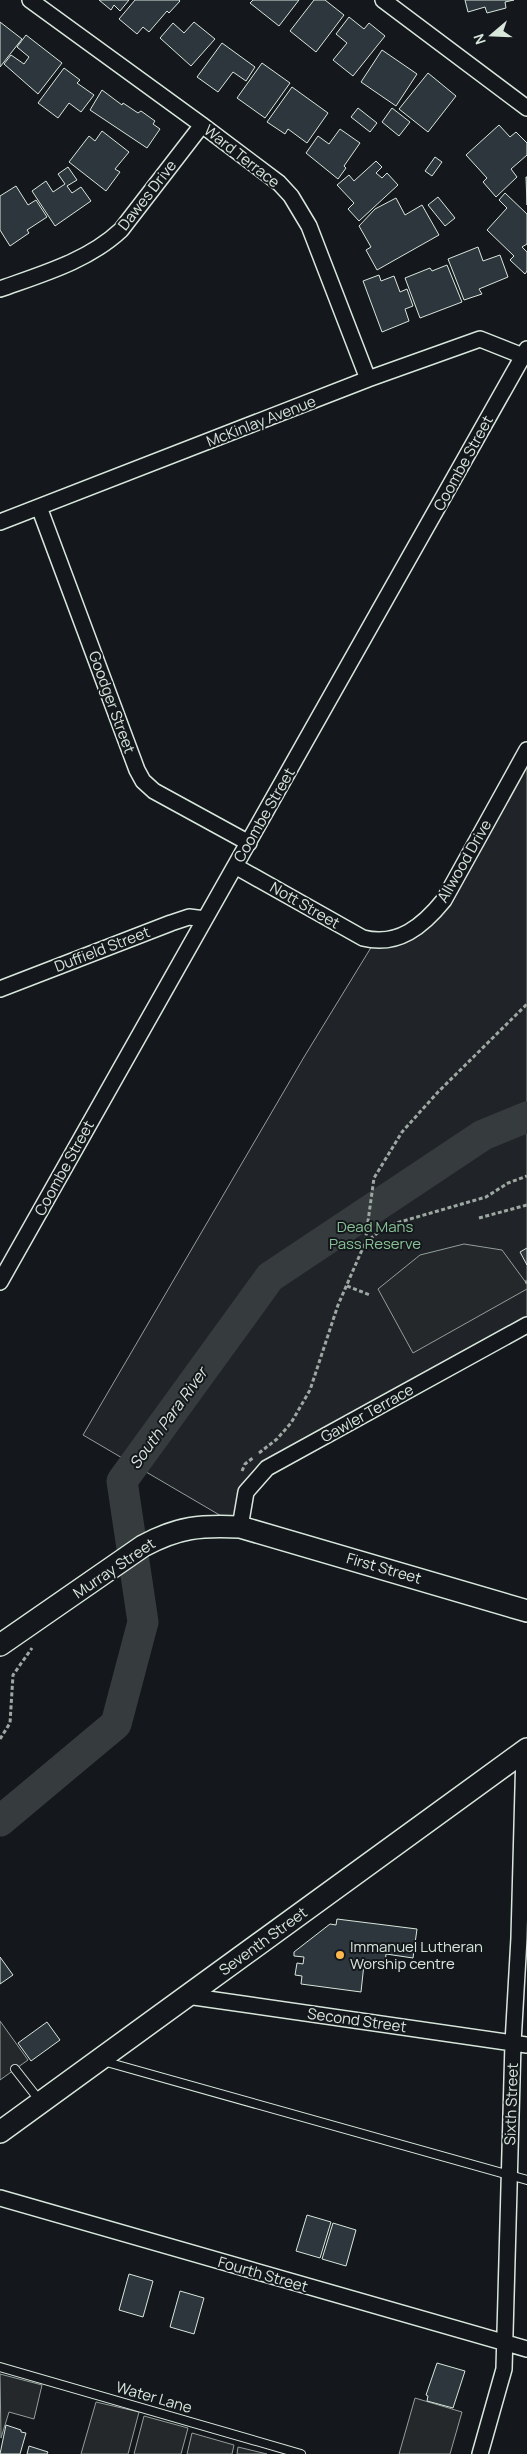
<svg xmlns="http://www.w3.org/2000/svg" width="527" height="2454" font-family="Manrope,sans-serif">
  <style>
    .green { fill: #202428; stroke: #939e99 }
    .parking { fill: #24282b; stroke: #939e99 }
    .lines { fill: none; stroke-linecap: round; stroke-linejoin: round }
    .river { stroke: #363b3e; stroke-width: 31 }
    .building { fill: #2c363c; stroke: #d8e6dc }
    .lane-casing { stroke: #d8e6dc; stroke-width: 10 }
    .street-casing { stroke: #d8e6dc; stroke-width: 18 }
    .secondary-casing { stroke: #d8e6dc; stroke-width: 24 }
    .path { stroke: #9da8a2; stroke-width: 3; stroke-dasharray: 4 2.5; stroke-linecap: butt }
    .lane { stroke: #14181c; stroke-width: 8 }
    .street { stroke: #14181c; stroke-width: 15 }
    .secondary { stroke: #14181c; stroke-width: 21 }
    .poi-dot { fill: #ffb74d; stroke: #14181c; stroke-width: 2 }
    .labels { text-anchor: middle; dominant-baseline: central; stroke-width: 4; stroke-linejoin: round; paint-order: stroke }
    .street-label { font-size: 15px; fill: #d8e6dc; stroke: #14181c }
    .park-label { font-size: 15px; fill: #8ac095; stroke: #14181c }
    .poi-label { font-size: 15px; fill: #d8e6dc; stroke: #14181c; text-anchor: start }
    .water-label { font-size: 16px; font-style: italic; fill: #d8e6dc; stroke: #14181c }
  </style>
  <rect width="100%" height="100%" fill="#14181c"/>
  <path class="green" d="M527,750V1325L267,1468L246,1492L240,1527L83,1435L304,1057L375,941L430,917Z"/>
  <path class="parking" d="M464,1244L502,1250L527,1284V1289L413,1353L378,1289L420,1255Z
    M0,2021L28,2060L0,2080Z
    M0,2374L42,2385L34,2419L9,2412L1,2438Z
    M415,2398L462,2412L450,2454H399Z
    M96,2402L139,2412L128,2454H81Z
    M144,2416L188,2428L181,2454H134Z
    M192,2433L234,2445L232,2454H187Z
    M238,2447L267,2454H237Z"/>
  <g class="lines">
    <path class="river" d="M0,1821L116,1724L143,1622L122,1481L270,1277L483,1135L527,1117"/>
  </g>
  <path class="building" d="M99,0H129L120,11L114,5L111,10Z
    M135,0H179L180,1L169,13L167,11L149,32L143,27L137,34L119,19Z
    M253,0H299L279,26L250,3Z
    M314,0H325L344,15L316,52L290,31Z
    M465,0H514L505,2L506,8L487,13L485,7L468,12Z
    M349,17L364,29L369,23L385,36L353,76L333,60L347,43L336,34Z
    M0,22L22,39L0,67Z
    M194,22L215,39L191,66L160,38L173,23L184,33Z
    M26,35L62,63L38,94L4,64L11,55L24,64L29,57L17,47Z
    M222,43L255,67L246,81L233,72L218,92L197,77Z
    M382,50L417,74L396,106L361,82Z
    M262,63L290,83L265,118L237,98Z
    M64,68L80,80L77,83L94,95L81,112L69,103L58,118L38,103Z
    M428,73L456,96L428,132L399,109Z
    M292,87L328,113L307,143L288,129L285,134L267,122Z
    M102,90L122,105L123,103L138,113L141,111L155,121L153,124L160,129L147,148L90,110Z
    M358,108L377,123L370,132L351,117Z
    M392,108L410,122L399,136L382,122Z
    M499,125L510,137L516,132L527,143V155L511,169L517,177L496,197L483,182L487,178L466,155Z
    M340,129L360,143L344,166L346,168L338,179L306,153L318,136L329,144Z
    M102,131L129,152L115,169L120,172L106,191L69,162L89,136L95,141Z
    M435,157L442,162L432,176L425,171Z
    M376,161L382,167L376,173L382,178L387,173L398,185L359,221L348,209L354,203L337,185L349,175L354,181Z
    M68,167L77,180L67,186L72,193L81,187L91,201L55,226L32,191L46,181L53,192L65,184L58,174Z
    M526,177H527V205Z
    M16,186L28,205L36,200L47,217L27,230L29,233L10,246L0,230V196Z
    M505,193L527,214V244L522,247L527,252V271L525,274L510,260L514,256L487,230L507,208L499,200Z
    M438,197L455,218L445,226L428,205Z
    M396,198L405,215L422,205L439,235L377,270L366,250L371,247L359,226L375,209Z
    M478,247L483,261L500,255L508,277L479,289L482,294L464,300L448,259Z
    M447,265L462,302L420,318L405,278L430,268L432,271Z
    M379,275L381,281L394,276L400,292L407,289L413,306L405,309L409,321L382,332L363,281Z
    M527,1248V1265L520,1252Z
    M337,1919L417,1929L413,1958L386,1954L385,1966L364,1964L361,1992L301,1984L302,1976L295,1975L297,1963L303,1964L304,1957L294,1956V1952L330,1924L336,1925Z
    M0,1957L13,1975L0,1984Z
    M47,2022L60,2040L31,2061L18,2043Z
    M307,2215L331,2222L320,2258L296,2251Z
    M333,2223L356,2230L346,2266L322,2259Z
    M129,2274L153,2281L143,2317L119,2310Z
    M180,2291L204,2298L194,2334L170,2327Z
    M437,2363L465,2371L453,2408L427,2401L428,2396L426,2395Z
    M6,2425L21,2430V2432L26,2433L20,2454H0Z
    M29,2446L48,2452L47,2454H27Z"/>
  <g class="lines">
    <defs>
      <path id="lane" d="M103,2061L527,2180
        M15,2069L40,2101
        M0,2367L301,2454"/>
      <path id="street" d="M30,0L202,125L279,183L291,196L309,226L368,379
        M383,0L527,108
        M0,289C42,274 88,261 121,230L202,125
        M39,507L137,770L143,781L154,791L249,843
        M0,522L368,379L480,339L523,356
        M235,866L363,938C398,947 423,926 444,900L527,750
        M0,989L171,923L189,917L205,919
        M0,1282L527,349
        M240,1527L246,1492L267,1468L527,1325
        M187,1996L527,2045
        M0,2198L527,2349
        M480,2454L504,2369L513,2043L519,1938L524,1751"/>
      <path id="secondary" d="M0,1645L143,1546C178,1527 201,1525 240,1527L527,1611
        M0,2132L527,1749"/>
    </defs>
    <use href="#lane" class="lane-casing"/>
    <use href="#street" class="street-casing"/>
    <use href="#secondary" class="secondary-casing"/>
    <path class="path" d="M479,1218L527,1205
      M365,1243L386,1226L486,1197L508,1183L527,1176
      M525,1282H527
      M347,1286L370,1295
      M259,1453L277,1439L291,1423L310,1390L338,1305L365,1243L374,1178L402,1132L438,1092L527,1004
      M242,1471L245,1464L254,1457
      M0,1739L10,1723L13,1675L32,1648"/>
    <use href="#lane" class="lane"/>
    <use href="#street" class="street"/>
    <use href="#secondary" class="secondary"/>
  </g>
  <circle class="poi-dot" cx="340" cy="1955" r="5"/>
  <g class="labels">
    <g class="street-label">
      <text transform="translate(242 156) rotate(38)">Ward Terrace</text>
      <text transform="translate(147 195) rotate(-52)">Dawes Drive</text>
      <text transform="translate(261 421) rotate(-21)">McKinlay Avenue</text>
      <text transform="translate(463 463) rotate(-61)">Coombe Street</text>
      <text transform="translate(112 702) rotate(70)">Goodger Street</text>
      <text transform="translate(264 815) rotate(-60)">Coombe Street</text>
      <text transform="translate(464 861) rotate(-60)">Allwood Drive</text>
      <text transform="translate(305 905) rotate(30)">Nott Street</text>
      <text transform="translate(102 949) rotate(-21)">Duffield Street</text>
      <text transform="translate(64 1168) rotate(-61)">Coombe Street</text>
      <text transform="translate(367 1413) rotate(-29)">Gawler Terrace</text>
      <text transform="translate(114 1568) rotate(-34)">Murray Street</text>
      <text transform="translate(384 1568) rotate(16)">First Street</text>
      <text transform="translate(263 1941) rotate(-36)">Seventh Street</text>
      <text transform="translate(357 2020) rotate(8)">Second Street</text>
      <text transform="translate(511 2104) rotate(-88)">Sixth Street</text>
      <text transform="translate(263 2274) rotate(16)">Fourth Street</text>
      <text transform="translate(154 2397) rotate(16)">Water Lane</text>
    </g>
    <g class="park-label">
      <text x="375" y="1226">Dead Mans<tspan x="375" dy="17">Pass Reserve</tspan></text>
    </g>
    <g class="poi-label">
      <text x="350" y="1946">Immanuel Lutheran<tspan x="350" dy="17">Worship centre</tspan></text>
    </g>
    <g class="water-label">
      <text transform="translate(168 1418) rotate(-54)">South Para River</text>
    </g>
  </g>
  <g transform="translate(492 35) rotate(251)" stroke="#14181c" stroke-width="4" paint-order="stroke">
  <path d="M0-4L9 19L0 12L-9 19Z" fill="#d8e6dc"/>
  <text y="-8" font-size="14" font-weight="bold" text-anchor="middle" fill="#d8e6dc">N</text>
  </g>
</svg>
